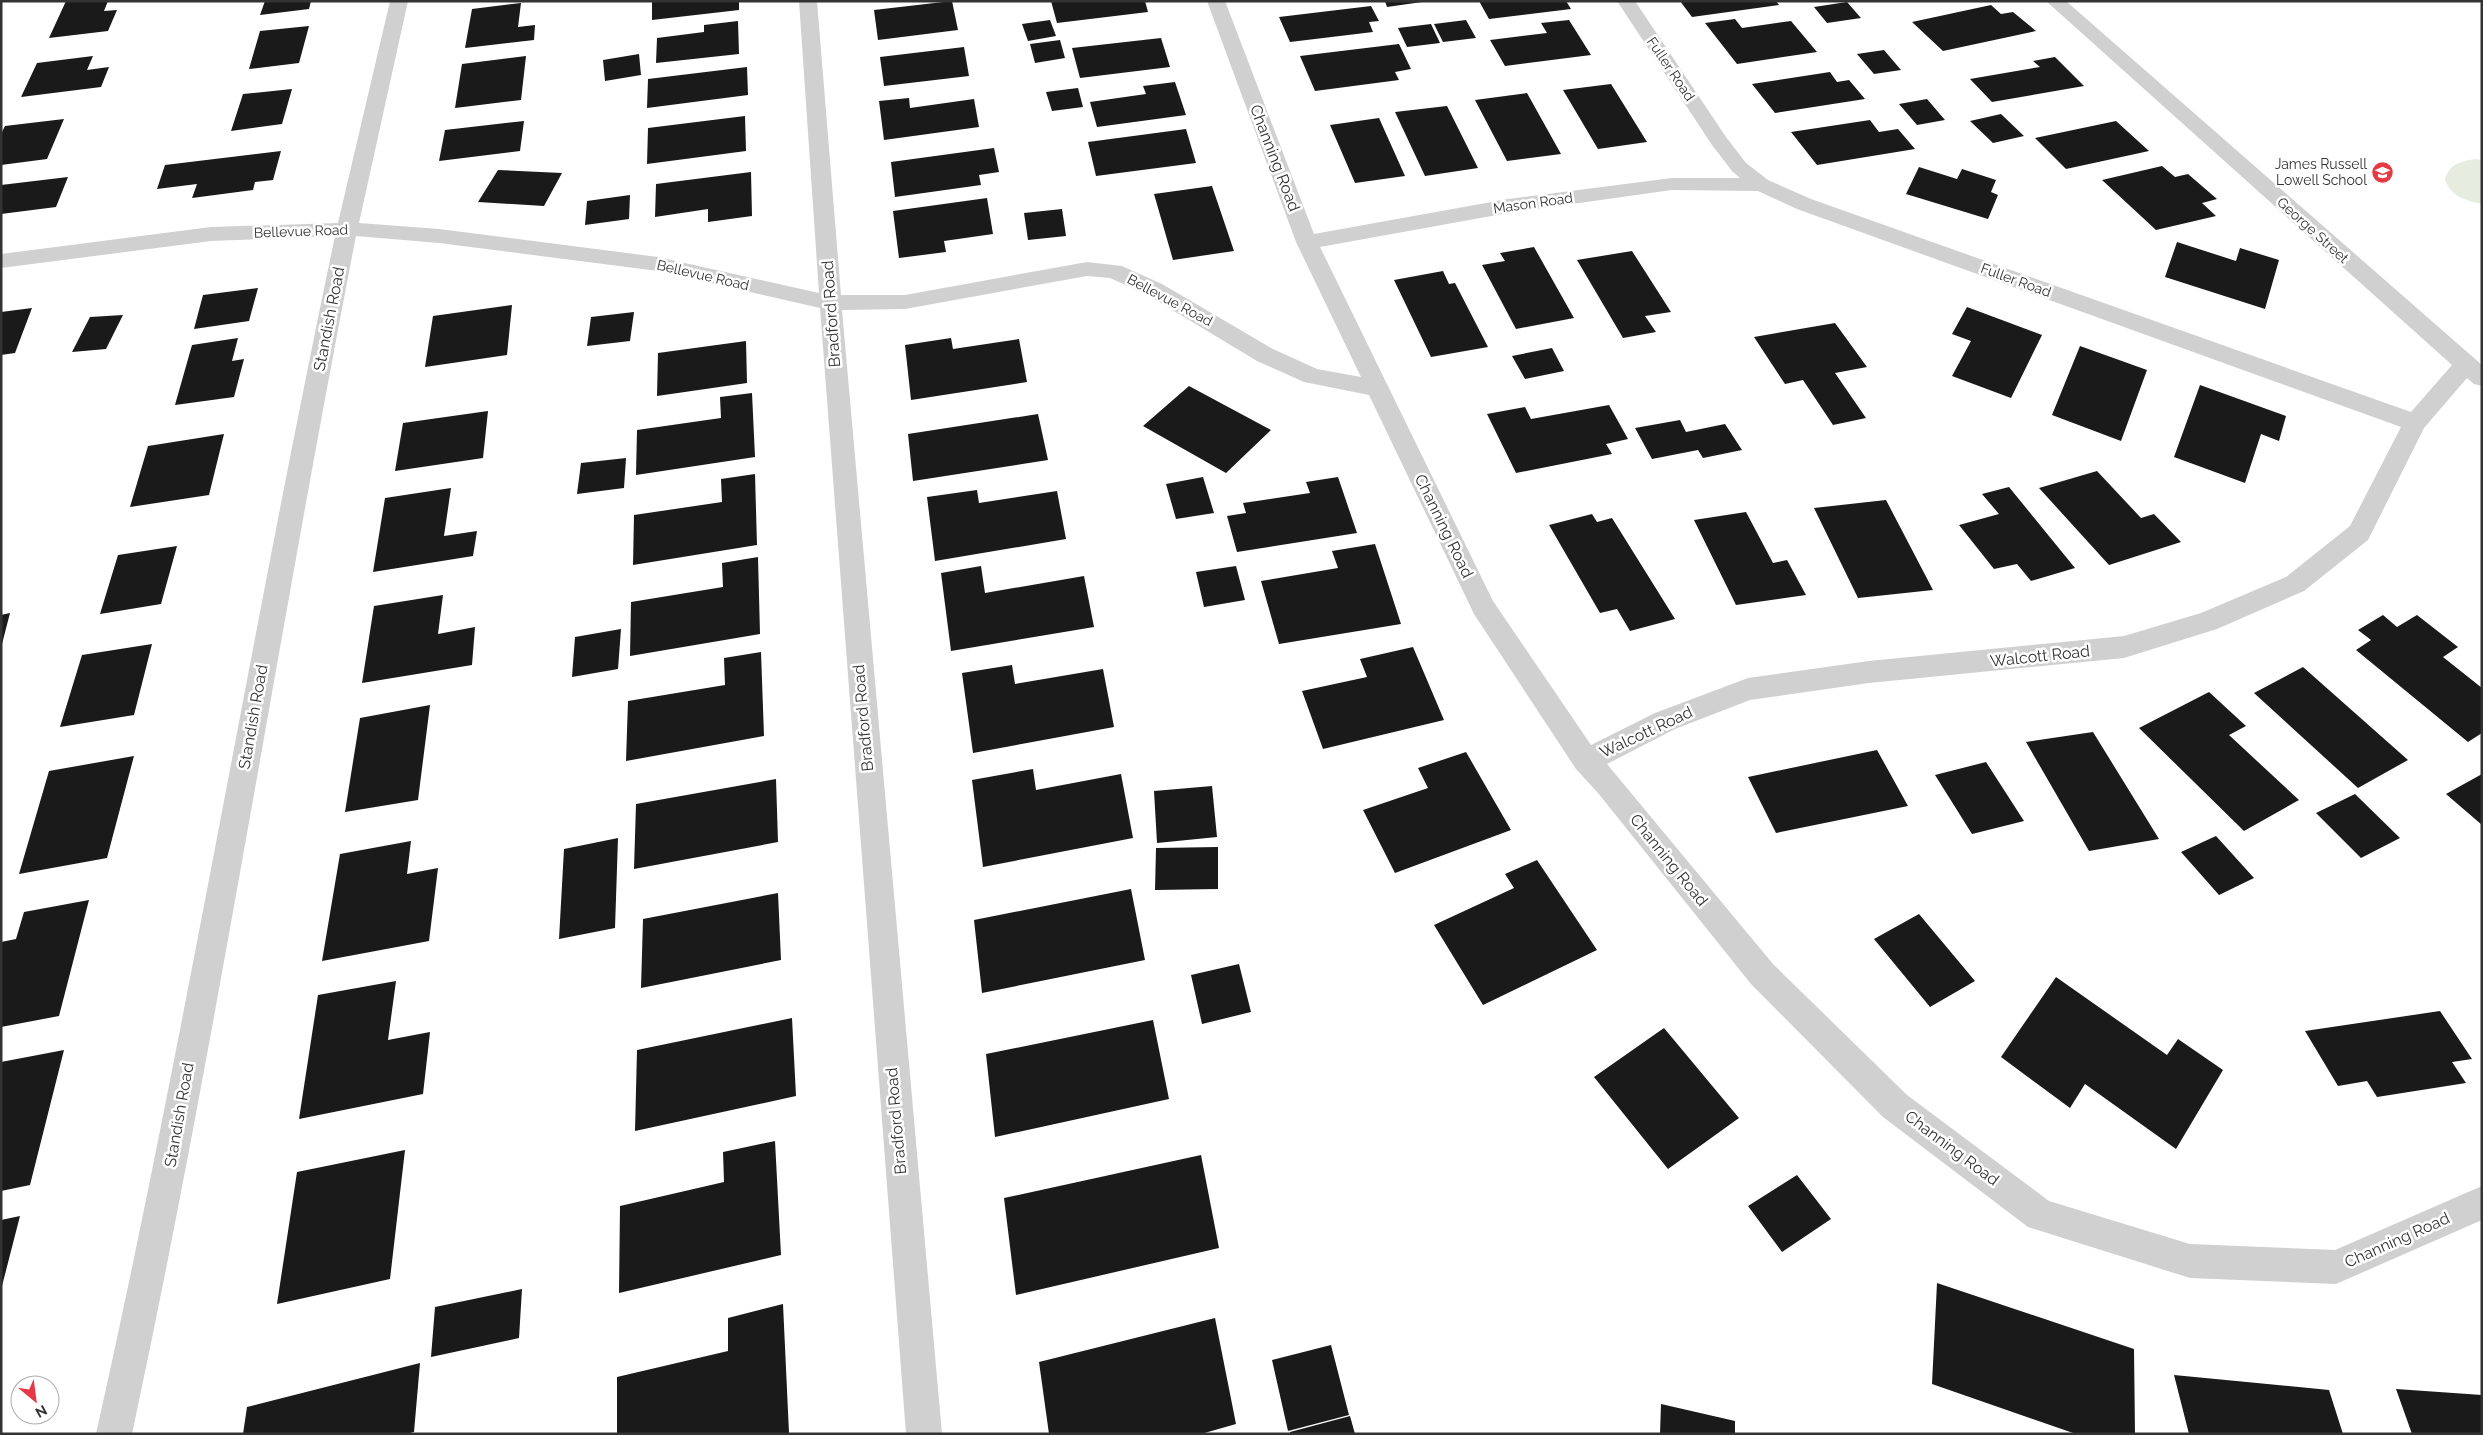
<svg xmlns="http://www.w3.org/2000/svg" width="2483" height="1435" font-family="Raleway,sans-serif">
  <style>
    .green { fill: #e6ecdf }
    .building { fill: #1a1a1a }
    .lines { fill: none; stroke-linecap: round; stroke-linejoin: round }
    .minor { fill: #d0d0d0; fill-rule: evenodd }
    .labels { text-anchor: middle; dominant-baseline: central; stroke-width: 5; stroke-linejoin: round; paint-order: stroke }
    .far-street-label { font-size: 14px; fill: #333; stroke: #fff }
    .far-poi-label { font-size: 14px; fill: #333; stroke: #fff; text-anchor: end }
    .street-label { font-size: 16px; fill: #333; stroke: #fff }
  </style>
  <rect width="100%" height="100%" fill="#fff"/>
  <path class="green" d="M2475,159L2482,160V204C2464,200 2451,197 2445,179C2451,163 2459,162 2475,159Z"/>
  <path class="building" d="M66,1H108L104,11L117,10L108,31L49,38Z
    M265,1H311L309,9L260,15Z
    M652,1H739V10L652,20Z
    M952,1L958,30L878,40L874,10Z
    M1051,1H1145L1148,12L1057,23Z
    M1385,1H1422V2L1387,7Z
    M1479,1H1566L1571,9L1489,19Z
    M1680,1H1776L1779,5L1692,17Z
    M1847,2L1861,18L1827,23L1814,7Z
    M521,3L518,27L535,25L534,40L465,48L472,9Z
    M1991,5L2001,14L2013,12L2036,31L1943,51L1912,22Z
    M1371,6L1379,21L1369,22L1373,32L1290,42L1279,17Z
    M1735,19L1742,28L1791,21L1817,52L1737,64L1705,23Z
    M1050,20L1056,36L1028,41L1022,24Z
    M1466,20L1476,38L1443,42L1434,24Z
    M1569,20L1591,55L1505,66L1490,40L1547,33L1541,23Z
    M738,21L739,54L656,63L657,38L704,32V25Z
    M1431,24L1440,43L1407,47L1398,28Z
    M309,26L299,63L249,69L260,31Z
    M1161,38L1170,67L1080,78L1072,48Z
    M1060,40L1065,58L1035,63L1030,44Z
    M1399,44L1411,69L1395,72L1399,80L1315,91L1300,56Z
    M964,47L969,76L884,86L880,57Z
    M1884,50L1901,70L1874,74L1857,54Z
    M639,54L641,75L605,81L603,60Z
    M93,56L87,70L109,67L101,87L21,97L37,63Z
    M526,56L521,100L455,108L462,64Z
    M2055,57L2084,86L1992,102L1970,79L2040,67L2033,61Z
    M747,67L748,95L647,108L648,79Z
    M1830,72L1837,82L1849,80L1865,99L1775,113L1752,84Z
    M1175,82L1186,115L1097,127L1090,102L1146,94L1143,86Z
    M1611,84L1647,142L1598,149L1563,90Z
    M1078,88L1083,107L1052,111L1046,92Z
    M292,89L282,124L231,131L243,94Z
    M1527,93L1561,154L1507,161L1475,100Z
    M909,98L910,108L974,99L979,127L884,140L879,101Z
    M1927,99L1945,120L1917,125L1899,104Z
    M1447,106L1478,168L1425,176L1395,112Z
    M2001,114L2024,136L1993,143L1970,121Z
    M745,116L746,151L647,164L648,128Z
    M1379,118L1405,176L1355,183L1330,125Z
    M64,119L47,159L1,165V134L5,126Z
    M1870,120L1879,132L1898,129L1915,149L1817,165L1791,132Z
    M524,121L520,151L439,161L445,130Z
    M2116,121L2149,151L2066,169L2035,138Z
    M1186,129L1196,163L1096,176L1088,142Z
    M994,148L999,172L979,175L981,185L895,197L891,162Z
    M281,151L273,180L255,182L253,190L192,198L197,184L157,189L165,165Z
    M2162,166L2175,177L2188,174L2217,199L2202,203L2216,216L2156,230L2102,180Z
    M1919,167L1957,179L1962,169L1996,180L1991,192L1998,195L1988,219L1906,194Z
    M498,170L562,173L544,206L478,202Z
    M751,172L752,216L708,222V209L655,217L656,184Z
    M68,177L56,207L1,214V185Z
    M1212,186L1234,251L1173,260L1154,194Z
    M630,195L629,219L585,225L587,201Z
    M987,198L993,234L944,241L946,252L899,258L893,211Z
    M1062,209L1066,236L1028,240L1024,213Z
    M2177,242L2236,261L2240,248L2279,260L2265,309L2165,277Z
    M1534,247L1574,318L1516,329L1482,265L1505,261L1500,253Z
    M1632,251L1671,312L1645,316L1656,332L1623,338L1577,260Z
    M1443,271L1449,284L1455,283L1488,347L1431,357L1394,280Z
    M258,288L249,321L194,329L203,295Z
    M512,305L507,355L425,367L433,316Z
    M1967,307L2042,335L2011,398L1952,376L1971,341L1952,334Z
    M32,308L15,353L1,355V312Z
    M634,312L630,341L587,346L591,317Z
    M123,315L106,349L72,352L90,317Z
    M1835,323L1867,367L1835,373L1866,418L1833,425L1803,380L1785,384L1754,337Z
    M238,338L232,361L244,359L234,397L175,405L192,345Z
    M951,338L953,349L1019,339L1027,382L911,400L905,345Z
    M746,341L747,383L657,396L658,353Z
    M2080,346L2147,370L2121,441L2052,415Z
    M1552,348L1564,371L1525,379L1512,356Z
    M2200,385L2286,416L2279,441L2261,434L2245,483L2174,457Z
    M1189,386L1271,430L1226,473L1143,426Z
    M752,393L755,457L636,475L637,430L721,418L720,397Z
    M1609,405L1628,439L1606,444L1612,454L1516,473L1487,414L1525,407L1531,419Z
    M488,411L483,458L395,471L403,423Z
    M1038,414L1048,460L913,481L908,434Z
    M1680,420L1686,432L1725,424L1742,450L1703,458L1698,450L1652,459L1635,428Z
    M224,434L209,495L130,507L148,446Z
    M626,458L624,488L577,494L581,463Z
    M2097,471L2141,518L2154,514L2181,542L2109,565L2039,488Z
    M755,474L757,545L633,565L634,515L722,502L721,479Z
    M1203,477L1214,513L1176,519L1166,484Z
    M1338,477L1357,533L1237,552L1227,516L1246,513L1243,503L1310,493L1306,482Z
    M2009,487L2075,568L2031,581L2017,564L1994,569L1959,525L1999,514L1982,494Z
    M451,488L444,536L477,531L473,556L373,572L385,498Z
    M977,490L979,503L1057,491L1066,539L935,561L927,497Z
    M1886,500L1933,590L1858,598L1814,508Z
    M1746,512L1773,563L1787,560L1806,595L1736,605L1694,520Z
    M1592,514L1597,522L1612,518L1675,619L1630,631L1617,609L1600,613L1549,525Z
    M1375,544L1401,624L1279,644L1261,581L1338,568L1332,551Z
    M177,546L161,604L100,614L118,555Z
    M758,557L760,634L630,656L631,602L723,587L722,563Z
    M981,566L985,593L1084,576L1094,627L951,651L941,573Z
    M1236,566L1245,600L1204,607L1196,572Z
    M443,595L438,634L475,627L472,665L362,683L374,606Z
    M10,613L2,644H1V615Z
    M2383,615L2397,627L2417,615L2458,647L2443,657L2482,688V733L2468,742L2356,650L2371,640L2358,630Z
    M621,629L618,669L572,677L575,637Z
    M152,644L134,715L60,727L82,655Z
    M1413,647L1444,720L1323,749L1302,691L1367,677L1360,659Z
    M761,652L764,736L626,761L628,701L725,685L724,658Z
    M1012,665L1015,684L1103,669L1114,727L973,753L962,673Z
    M2303,667L2408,760L2358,788L2254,693Z
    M2209,692L2246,726L2229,735L2299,800L2244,831L2139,728Z
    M430,705L418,800L345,812L360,718Z
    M2093,732L2159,839L2089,851L2026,742Z
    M1877,750L1908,806L1776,833L1748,777Z
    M1466,752L1511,830L1395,873L1363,810L1428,788L1418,768Z
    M134,756L107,858L19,874L49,771Z
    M1986,762L2024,821L1972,834L1935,775Z
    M1033,769L1036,790L1121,774L1133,838L983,867L972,780Z
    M2482,774V825L2446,794Z
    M776,779L778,842L634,869L636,804Z
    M1212,786L1217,837L1157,843L1154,791Z
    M2355,794L2400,838L2361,858L2316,813Z
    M2216,836L2254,878L2219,895L2181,852Z
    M618,838L615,928L559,939L564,849Z
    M411,841L407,874L438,868L429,941L322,961L340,854Z
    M1218,847V889L1155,890L1156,848Z
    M1537,860L1597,950L1483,1005L1434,925L1514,888L1505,874Z
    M1131,889L1145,960L982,993L974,920Z
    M778,893L781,960L641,988L643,919Z
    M89,900L59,1016L1,1027V942L16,939L24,912Z
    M1919,914L1975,981L1930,1007L1874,939Z
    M1239,964L1251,1012L1202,1024L1191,975Z
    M2056,977L2167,1055L2178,1039L2223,1070L2176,1149L2085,1084L2070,1108L2001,1057Z
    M396,981L388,1040L430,1032L423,1094L299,1119L318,995Z
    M2440,1011L2472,1059L2452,1062L2466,1083L2377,1097L2367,1081L2338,1086L2305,1031Z
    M792,1018L796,1096L635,1131L637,1050Z
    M1153,1020L1169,1099L995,1137L986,1054Z
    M1664,1028L1739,1118L1668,1169L1594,1077Z
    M64,1050L30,1185L1,1191V1062Z
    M775,1141L781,1255L619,1293L620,1206L724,1182L723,1152Z
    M405,1150L390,1279L277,1304L297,1172Z
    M1201,1155L1219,1248L1016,1295L1004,1198Z
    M1797,1175L1831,1219L1782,1252L1748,1206Z
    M20,1216L2,1286H1V1220Z
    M1937,1283L2134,1349L2135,1434H2076L1932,1384Z
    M522,1289L519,1338L431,1357L435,1307Z
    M783,1304L789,1433L617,1434V1377L728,1351V1318Z
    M1215,1318L1236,1424L1201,1434H1049L1039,1362Z
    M1331,1345L1349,1415L1288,1431L1272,1360Z
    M420,1363L414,1432L406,1434H243L247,1407Z
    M2174,1375L2329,1390L2343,1434H2189Z
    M2396,1389L2482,1395V1434H2412Z
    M1661,1404L1735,1421V1434H1660Z
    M1350,1416L1355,1434H1290V1432Z"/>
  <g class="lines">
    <path class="minor" d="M390,1H408L359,223L439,229L658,257L819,293L799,1H817L841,295H905L1087,262L1122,266L1162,284L1273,349L1317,369L1361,377L1296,242L1207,1H1225L1314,234L1508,199L1672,178H1740L1732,171L1712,145L1617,1H1635L1726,137L1746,163L1768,180L1811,199L2411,412L2452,365L2046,1H2066L2482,365V386L2474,384L2467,378L2424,428L2368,540L2304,591L2217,629L2124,658L1869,683L1750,700L1675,729L1607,764L1773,964L1907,1095L2049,1201L2190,1244L2335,1250L2482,1186V1220L2336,1284L2190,1278L2028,1227L1883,1117L1751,984L1598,793L1576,769L1474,614L1369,395L1304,382L1257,361L1146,294L1110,278L1087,276L905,309L842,310L942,1434H906L820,308L658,271L439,243L356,236C278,635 217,1037 132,1434H96C185,1037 251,635 335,236L211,241L1,268V254L211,227L338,223ZM1672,190L1758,191L1797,209L2401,427L2350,526L2286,577L2201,613L2124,636L1869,661L1748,678L1655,713L1591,745L1493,601L1320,247L1508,213Z"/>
  </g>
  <defs>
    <symbol id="school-disc" viewBox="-11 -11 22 22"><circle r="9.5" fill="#e63946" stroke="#fff"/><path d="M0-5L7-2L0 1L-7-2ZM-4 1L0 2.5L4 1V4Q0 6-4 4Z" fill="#fff"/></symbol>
  </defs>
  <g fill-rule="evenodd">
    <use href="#school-disc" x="2370" y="160" width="25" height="25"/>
  </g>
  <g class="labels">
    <g class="far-street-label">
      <text transform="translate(1671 69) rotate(56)">Fuller Road</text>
      <text transform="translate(1533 203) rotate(-8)">Mason Road</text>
      <text transform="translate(2313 230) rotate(42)">George Street</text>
      <text transform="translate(301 231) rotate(-2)">Bellevue Road</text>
      <text transform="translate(703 275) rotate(13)">Bellevue Road</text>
      <text transform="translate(2016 280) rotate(20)">Fuller Road</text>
      <text transform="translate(1170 300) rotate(28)">Bellevue Road</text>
    </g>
    <g class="far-poi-label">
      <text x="2367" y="164">James Russell<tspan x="2367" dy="16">Lowell School</tspan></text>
    </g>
    <g class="street-label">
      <text transform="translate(1275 158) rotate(69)">Channing Road</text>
      <text transform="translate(831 314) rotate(-94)">Bradford Road</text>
      <text transform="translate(329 319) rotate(-79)">Standish Road</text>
      <text transform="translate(1444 526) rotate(64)">Channing Road</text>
      <text transform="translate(2040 656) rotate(-6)">Walcott Road</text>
      <text transform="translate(253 717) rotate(-80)">Standish Road</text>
      <text transform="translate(863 718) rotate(-95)">Bradford Road</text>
      <text transform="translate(1646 732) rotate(-25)">Walcott Road</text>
      <text transform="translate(1669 860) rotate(51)">Channing Road</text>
      <text transform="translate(179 1115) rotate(-80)">Standish Road</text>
      <text transform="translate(896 1121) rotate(-95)">Bradford Road</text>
      <text transform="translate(1952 1148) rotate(37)">Channing Road</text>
      <text transform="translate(2397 1240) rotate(-24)">Channing Road</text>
    </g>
  </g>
  <rect width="2483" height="1435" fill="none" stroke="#333333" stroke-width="5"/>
  <g transform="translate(35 1400) rotate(151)"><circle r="24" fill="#ffffff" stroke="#adadad"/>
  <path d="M0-4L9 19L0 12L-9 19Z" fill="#e63946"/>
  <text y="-8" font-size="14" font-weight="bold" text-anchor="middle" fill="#333333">N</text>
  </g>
</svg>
